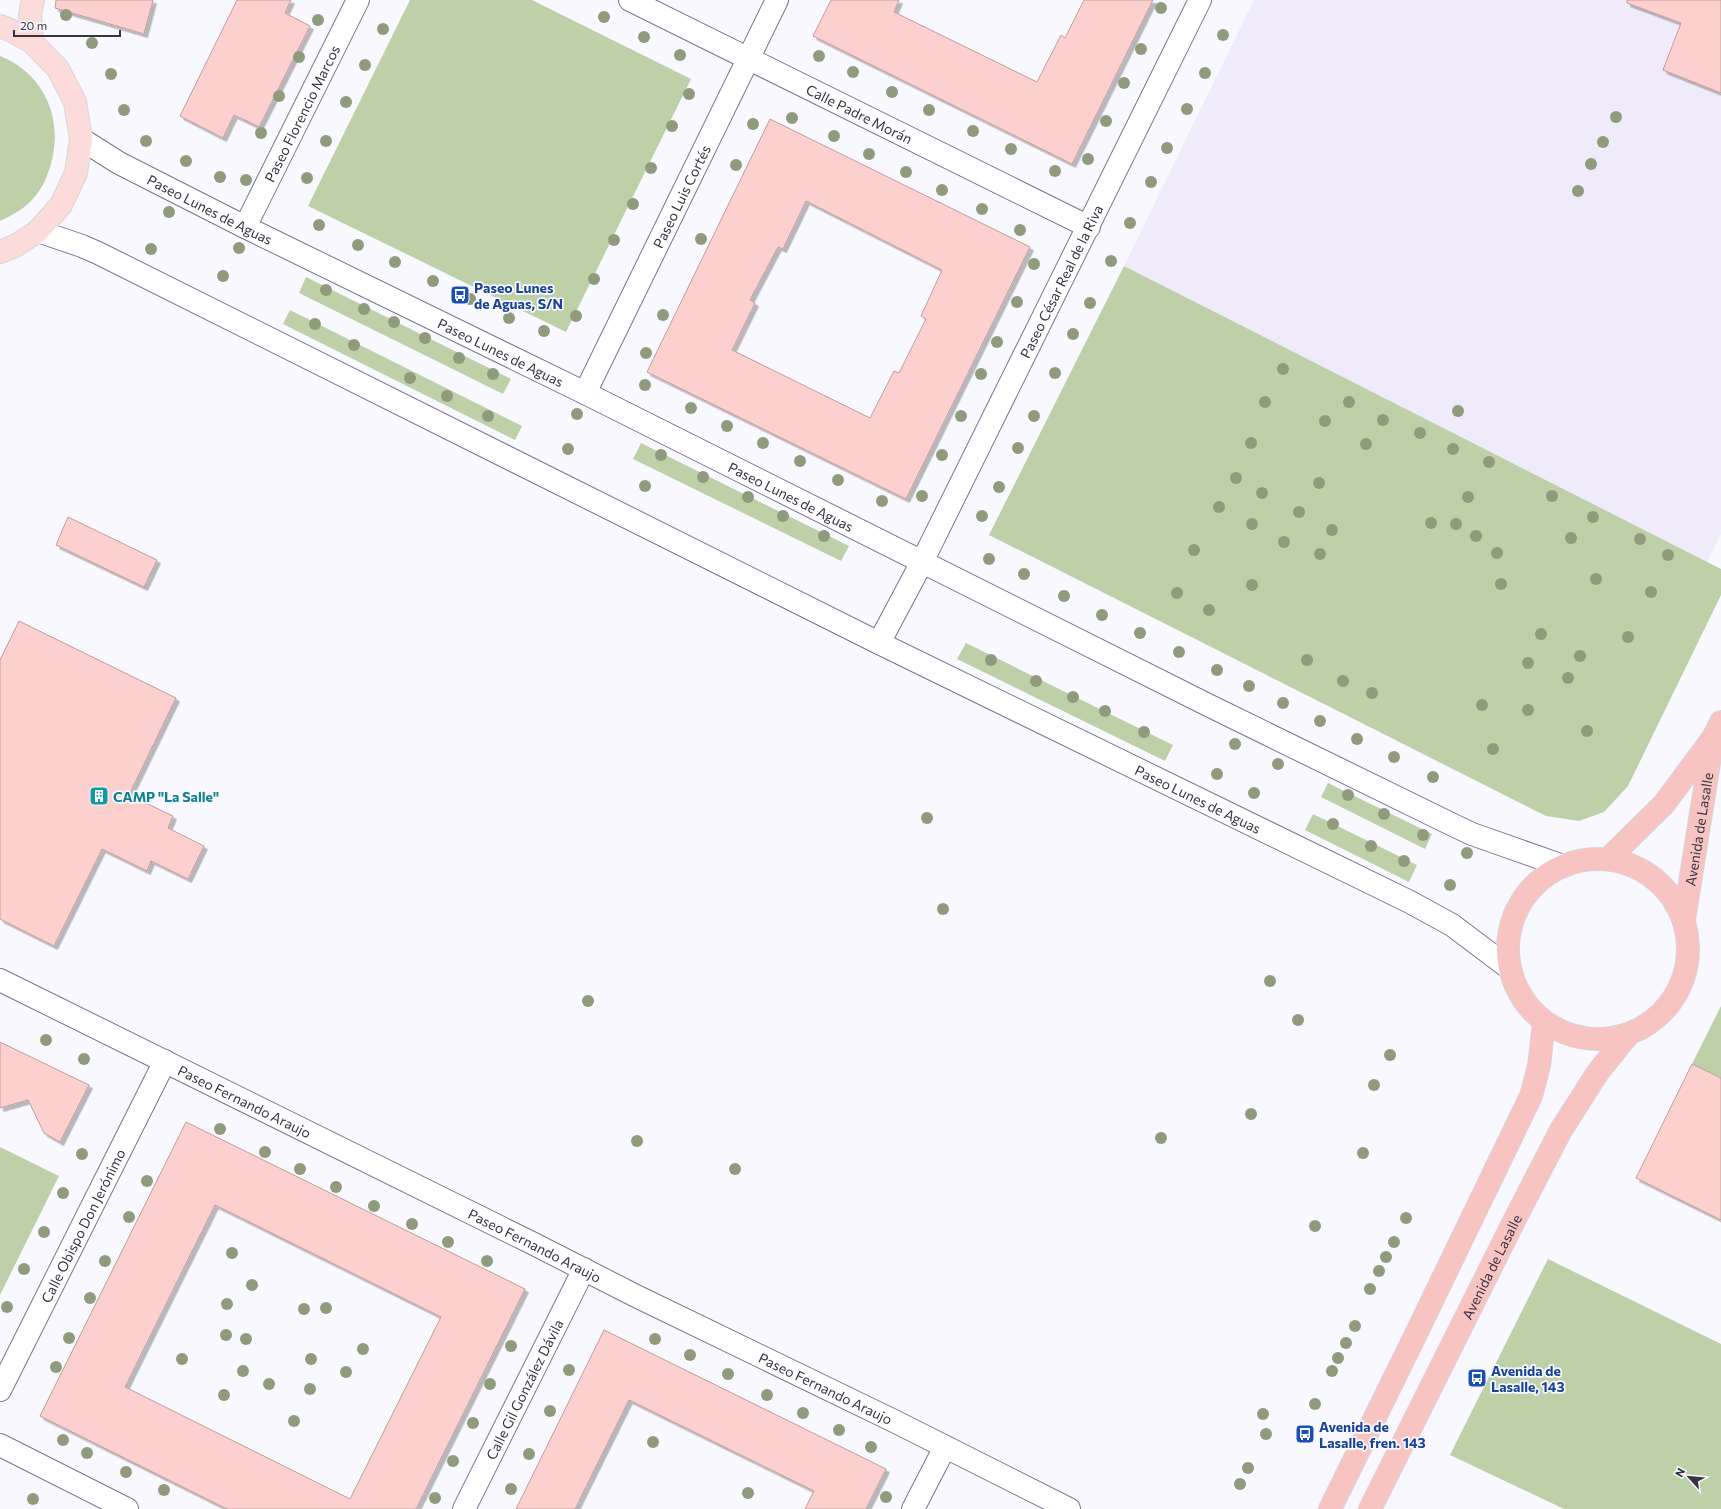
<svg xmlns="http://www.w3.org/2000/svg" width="1721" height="1509" font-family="Commissioner,sans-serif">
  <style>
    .built { fill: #efebfb }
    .green { fill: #bed0a8 }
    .building { fill: #fcd0ce; stroke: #c09d9b; fill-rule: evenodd; filter: url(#shadow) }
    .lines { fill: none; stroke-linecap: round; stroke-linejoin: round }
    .minor-casing { stroke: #7a748f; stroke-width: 24 }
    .major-casing { stroke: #d7d6d9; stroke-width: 24 }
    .highway-casing { stroke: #d7d6d9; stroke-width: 24 }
    .minor { stroke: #fff; stroke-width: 22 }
    .major { stroke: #fbdcda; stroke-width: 22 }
    .highway { stroke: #f8c4c2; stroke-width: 22 }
    .tree { fill: #909b7d }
    .labels { text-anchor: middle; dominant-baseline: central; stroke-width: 3.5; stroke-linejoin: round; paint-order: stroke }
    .street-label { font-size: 14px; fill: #373440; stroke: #f9f8fe }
    .transit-label { font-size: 14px; font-weight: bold; fill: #164399; stroke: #f9f8fe; text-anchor: start }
    .culture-label { font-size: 14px; font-weight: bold; fill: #0d838f; stroke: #f9f8fe; text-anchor: start }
  </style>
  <defs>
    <filter id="shadow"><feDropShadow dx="3.5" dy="3.5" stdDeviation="0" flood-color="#0004"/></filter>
  </defs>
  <rect width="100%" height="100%" fill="#f9f8fe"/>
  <path class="built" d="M1254,0H1721V534L1707,562L1124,266Z"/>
  <path class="green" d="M410,0H532L691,79L566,332L308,206Z
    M0,56C48,75 66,126 48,173C45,182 39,193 31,201C22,210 11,216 0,221Z
    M1124,266L1721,569V595L1628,786L1604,812L1579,821L1546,816L989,535Z
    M306,277L511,379L503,394L299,293Z
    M290,310L522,426L515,440L283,324Z
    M641,443L849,546L841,561L633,459Z
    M966,643L1173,745L1165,761L957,659Z
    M1328,783L1432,834L1425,849L1321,797Z
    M1313,814L1417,865L1409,882L1305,830Z
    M1721,1006V1078L1692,1064Z
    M0,1147L59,1176L0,1295Z
    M1548,1259L1721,1344V1509H1564L1450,1455Z"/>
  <path class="building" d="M56,0H153L144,34L55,8Z
    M237,0H291L285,13L310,26L259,127L234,115L223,138L180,116Z
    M831,0H899L894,12L1037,82L1061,35L1065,38L1084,0H1153L1072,164L813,36Z
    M1627,0H1721V93L1663,70L1681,23L1627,3Z
    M770,119L1030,247L906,499L647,372ZM806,201L942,270L921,316L926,319L899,373L894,371L870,418L732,350L755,303L750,300L778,247L783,249Z
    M68,517L157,560L144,587L56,545Z
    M19,621L176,698L129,795L173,816L168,828L204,846L188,879L151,861L147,871L102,849L54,946L0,919V660Z
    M0,1042L89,1085L60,1142L44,1133L28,1100L0,1108Z
    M1692,1064L1721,1078V1220L1636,1178Z
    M186,1122L525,1289L416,1509H227L40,1416ZM215,1205L441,1317L350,1499L125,1387Z
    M604,1330L886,1469L866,1509H805L814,1491L629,1400L575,1509H516Z"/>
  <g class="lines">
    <defs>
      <g id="minor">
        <path id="s1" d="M630,0L1089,227"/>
        <path id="s2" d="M81,139L119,163L245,227L585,393L1210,706L1451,824L1472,834L1563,866"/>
        <path id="s3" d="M245,227L358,0"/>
        <path id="s4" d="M38,231L82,246L98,253L879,643L1410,902L1452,925L1509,968"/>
        <path id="s5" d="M585,393L777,0"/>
        <path id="s6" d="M879,643L922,562L1200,0"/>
        <path id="s7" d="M0,980L534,1244L636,1296L894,1421L1069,1509"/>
        <path id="s8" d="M0,1390L165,1061"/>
        <path d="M0,1445L127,1509"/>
        <path id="s9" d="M464,1509L584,1269"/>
        <path d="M913,1509L945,1447"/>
      </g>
      <path id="major" d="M0,26L10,30L32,42L58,69L75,102L81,139L76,173L61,205L38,231L15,246L0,252
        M32,42L30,14L33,0"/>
      <g id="highway">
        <path d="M1608,859L1664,804L1713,738L1721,722"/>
        <circle cx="1598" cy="949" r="90"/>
        <path id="s10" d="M1684,920L1713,738"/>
        <path d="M1330,1509L1416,1334L1531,1096L1539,1066L1544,1022"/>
        <path id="s11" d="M1370,1509L1514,1221L1561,1130L1598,1072L1628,1035"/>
      </g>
    </defs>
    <use href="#minor" class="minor-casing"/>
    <use href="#major" class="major-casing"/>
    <use href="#highway" class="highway-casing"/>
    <use href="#minor" class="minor"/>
    <use href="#major" class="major"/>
    <use href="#highway" class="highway"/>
  </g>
  <g class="tree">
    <circle cx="1161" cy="8" r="6"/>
    <circle cx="66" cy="15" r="6"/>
    <circle cx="604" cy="17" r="6"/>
    <circle cx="318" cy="20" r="6"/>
    <circle cx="383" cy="29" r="6"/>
    <circle cx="1223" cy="35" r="6"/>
    <circle cx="644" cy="37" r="6"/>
    <circle cx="92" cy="43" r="6"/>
    <circle cx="1141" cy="49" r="6"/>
    <circle cx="680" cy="55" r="6"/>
    <circle cx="819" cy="56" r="6"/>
    <circle cx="299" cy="57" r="6"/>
    <circle cx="365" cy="65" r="6"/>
    <circle cx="853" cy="72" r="6"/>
    <circle cx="1205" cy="73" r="6"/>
    <circle cx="111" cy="74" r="6"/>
    <circle cx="1124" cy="83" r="6"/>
    <circle cx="892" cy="92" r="6"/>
    <circle cx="689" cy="94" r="6"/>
    <circle cx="279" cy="96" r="6"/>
    <circle cx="346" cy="102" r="6"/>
    <circle cx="1187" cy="109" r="6"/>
    <circle cx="124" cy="110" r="6"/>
    <circle cx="929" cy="110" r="6"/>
    <circle cx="1616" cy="117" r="6"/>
    <circle cx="792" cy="118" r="6"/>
    <circle cx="1106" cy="121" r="6"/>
    <circle cx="753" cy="124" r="6"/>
    <circle cx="672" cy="126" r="6"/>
    <circle cx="973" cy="131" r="6"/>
    <circle cx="261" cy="133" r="6"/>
    <circle cx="834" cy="136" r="6"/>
    <circle cx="146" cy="141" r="6"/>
    <circle cx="326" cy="141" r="6"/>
    <circle cx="1603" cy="142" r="6"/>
    <circle cx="1167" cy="148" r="6"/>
    <circle cx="1011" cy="149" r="6"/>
    <circle cx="869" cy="154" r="6"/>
    <circle cx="1088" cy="159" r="6"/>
    <circle cx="186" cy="161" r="6"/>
    <circle cx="1591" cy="164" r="6"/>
    <circle cx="736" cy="165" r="6"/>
    <circle cx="651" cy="168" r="6"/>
    <circle cx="1055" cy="171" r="6"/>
    <circle cx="906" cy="172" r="6"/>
    <circle cx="220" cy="177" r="6"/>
    <circle cx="307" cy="178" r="6"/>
    <circle cx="246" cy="180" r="6"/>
    <circle cx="1151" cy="182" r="6"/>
    <circle cx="942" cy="190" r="6"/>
    <circle cx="1578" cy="191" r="6"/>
    <circle cx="633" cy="204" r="6"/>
    <circle cx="982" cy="209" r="6"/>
    <circle cx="169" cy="212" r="6"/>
    <circle cx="1130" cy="223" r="6"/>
    <circle cx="319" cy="225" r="6"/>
    <circle cx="1020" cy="230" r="6"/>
    <circle cx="701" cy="239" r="6"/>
    <circle cx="614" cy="240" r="6"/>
    <circle cx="358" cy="245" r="6"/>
    <circle cx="239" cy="248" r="6"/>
    <circle cx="151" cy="249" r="6"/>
    <circle cx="1111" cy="261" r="6"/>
    <circle cx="395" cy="262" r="6"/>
    <circle cx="1034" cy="264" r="6"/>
    <circle cx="223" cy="276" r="6"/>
    <circle cx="594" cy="279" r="6"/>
    <circle cx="433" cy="281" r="6"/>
    <circle cx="326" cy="290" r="6"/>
    <circle cx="470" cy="299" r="6"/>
    <circle cx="1017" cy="302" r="6"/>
    <circle cx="1090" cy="303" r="6"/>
    <circle cx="364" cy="309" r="6"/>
    <circle cx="663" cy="315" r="6"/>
    <circle cx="576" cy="316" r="6"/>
    <circle cx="509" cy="318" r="6"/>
    <circle cx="394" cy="322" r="6"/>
    <circle cx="315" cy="324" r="6"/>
    <circle cx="544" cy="331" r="6"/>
    <circle cx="1073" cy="334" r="6"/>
    <circle cx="425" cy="338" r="6"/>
    <circle cx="997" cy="342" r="6"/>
    <circle cx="354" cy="345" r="6"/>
    <circle cx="646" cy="353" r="6"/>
    <circle cx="459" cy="358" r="6"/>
    <circle cx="1283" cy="369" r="6"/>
    <circle cx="1055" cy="373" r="6"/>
    <circle cx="493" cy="374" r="6"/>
    <circle cx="981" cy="374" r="6"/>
    <circle cx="410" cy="378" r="6"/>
    <circle cx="645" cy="385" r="6"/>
    <circle cx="447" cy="396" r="6"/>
    <circle cx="1265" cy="402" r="6"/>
    <circle cx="1349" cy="402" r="6"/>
    <circle cx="691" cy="408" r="6"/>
    <circle cx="1458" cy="411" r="6"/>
    <circle cx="577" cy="414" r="6"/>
    <circle cx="488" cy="416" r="6"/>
    <circle cx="961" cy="416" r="6"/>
    <circle cx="1034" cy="416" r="6"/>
    <circle cx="1383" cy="420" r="6"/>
    <circle cx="1325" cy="421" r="6"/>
    <circle cx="727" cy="426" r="6"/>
    <circle cx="1420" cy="433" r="6"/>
    <circle cx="763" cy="443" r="6"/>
    <circle cx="1251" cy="443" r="6"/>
    <circle cx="1366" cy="444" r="6"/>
    <circle cx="1018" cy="448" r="6"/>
    <circle cx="568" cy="449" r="6"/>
    <circle cx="1453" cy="449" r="6"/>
    <circle cx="661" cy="455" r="6"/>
    <circle cx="942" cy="455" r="6"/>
    <circle cx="800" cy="461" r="6"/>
    <circle cx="1489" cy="462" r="6"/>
    <circle cx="703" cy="477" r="6"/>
    <circle cx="1236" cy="478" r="6"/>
    <circle cx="838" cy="480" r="6"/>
    <circle cx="1319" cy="483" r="6"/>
    <circle cx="645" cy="486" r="6"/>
    <circle cx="999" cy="487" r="6"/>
    <circle cx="1262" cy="493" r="6"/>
    <circle cx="922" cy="496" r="6"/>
    <circle cx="1552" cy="496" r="6"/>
    <circle cx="748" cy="497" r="6"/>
    <circle cx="1468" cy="497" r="6"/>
    <circle cx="882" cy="501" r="6"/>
    <circle cx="1219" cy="507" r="6"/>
    <circle cx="1299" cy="512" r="6"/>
    <circle cx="783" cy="516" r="6"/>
    <circle cx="982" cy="516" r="6"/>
    <circle cx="1593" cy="517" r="6"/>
    <circle cx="1431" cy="523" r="6"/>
    <circle cx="1252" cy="524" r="6"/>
    <circle cx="1456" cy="524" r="6"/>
    <circle cx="1332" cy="530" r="6"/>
    <circle cx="824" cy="536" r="6"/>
    <circle cx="1476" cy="536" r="6"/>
    <circle cx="1571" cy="538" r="6"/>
    <circle cx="1640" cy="539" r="6"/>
    <circle cx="1284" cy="542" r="6"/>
    <circle cx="1194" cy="550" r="6"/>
    <circle cx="1497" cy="553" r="6"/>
    <circle cx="1320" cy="554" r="6"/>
    <circle cx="1668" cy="555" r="6"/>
    <circle cx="989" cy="559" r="6"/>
    <circle cx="1024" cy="574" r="6"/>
    <circle cx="1596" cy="579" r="6"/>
    <circle cx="1501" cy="584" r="6"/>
    <circle cx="1252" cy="585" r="6"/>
    <circle cx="1651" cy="592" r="6"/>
    <circle cx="1177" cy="593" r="6"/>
    <circle cx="1064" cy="596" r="6"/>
    <circle cx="1209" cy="610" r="6"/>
    <circle cx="1102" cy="615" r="6"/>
    <circle cx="1140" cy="633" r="6"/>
    <circle cx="1541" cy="634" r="6"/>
    <circle cx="1628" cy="637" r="6"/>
    <circle cx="1179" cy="652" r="6"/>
    <circle cx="1580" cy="656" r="6"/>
    <circle cx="991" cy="660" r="6"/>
    <circle cx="1307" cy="660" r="6"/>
    <circle cx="1528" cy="663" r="6"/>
    <circle cx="1217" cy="670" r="6"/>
    <circle cx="1568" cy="678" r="6"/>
    <circle cx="1036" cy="681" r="6"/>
    <circle cx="1343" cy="681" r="6"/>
    <circle cx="1249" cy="686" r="6"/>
    <circle cx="1372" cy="693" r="6"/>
    <circle cx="1073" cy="697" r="6"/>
    <circle cx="1283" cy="703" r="6"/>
    <circle cx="1482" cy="705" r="6"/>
    <circle cx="1528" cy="710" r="6"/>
    <circle cx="1105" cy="711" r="6"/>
    <circle cx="1320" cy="721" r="6"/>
    <circle cx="1587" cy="731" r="6"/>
    <circle cx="1144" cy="732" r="6"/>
    <circle cx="1357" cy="739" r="6"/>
    <circle cx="1235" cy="744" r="6"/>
    <circle cx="1493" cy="749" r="6"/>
    <circle cx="1394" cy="757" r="6"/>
    <circle cx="1278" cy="764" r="6"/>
    <circle cx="1217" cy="774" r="6"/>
    <circle cx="1433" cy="777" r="6"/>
    <circle cx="1254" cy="793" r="6"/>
    <circle cx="1348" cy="795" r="6"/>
    <circle cx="1384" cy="814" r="6"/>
    <circle cx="927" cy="818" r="6"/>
    <circle cx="1333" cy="824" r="6"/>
    <circle cx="1423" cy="835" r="6"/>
    <circle cx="1371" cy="846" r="6"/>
    <circle cx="1467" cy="853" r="6"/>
    <circle cx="1404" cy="861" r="6"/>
    <circle cx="1450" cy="885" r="6"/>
    <circle cx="943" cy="909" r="6"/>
    <circle cx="1270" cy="981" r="6"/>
    <circle cx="588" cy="1001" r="6"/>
    <circle cx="1298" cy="1020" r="6"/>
    <circle cx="46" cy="1040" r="6"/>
    <circle cx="1390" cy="1055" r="6"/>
    <circle cx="84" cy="1059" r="6"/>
    <circle cx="1374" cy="1085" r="6"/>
    <circle cx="1251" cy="1114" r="6"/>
    <circle cx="220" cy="1129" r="6"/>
    <circle cx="1161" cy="1138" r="6"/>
    <circle cx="637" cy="1141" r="6"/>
    <circle cx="265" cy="1152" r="6"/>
    <circle cx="1363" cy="1153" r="6"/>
    <circle cx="82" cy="1154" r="6"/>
    <circle cx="300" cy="1169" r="6"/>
    <circle cx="735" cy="1169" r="6"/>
    <circle cx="147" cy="1181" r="6"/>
    <circle cx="336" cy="1187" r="6"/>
    <circle cx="63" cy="1193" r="6"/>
    <circle cx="374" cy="1206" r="6"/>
    <circle cx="129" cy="1217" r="6"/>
    <circle cx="1406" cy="1218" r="6"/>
    <circle cx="412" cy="1224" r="6"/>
    <circle cx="1315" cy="1226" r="6"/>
    <circle cx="44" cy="1232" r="6"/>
    <circle cx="448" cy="1242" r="6"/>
    <circle cx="1394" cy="1242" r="6"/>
    <circle cx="232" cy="1253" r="6"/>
    <circle cx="1386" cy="1257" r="6"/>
    <circle cx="105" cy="1261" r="6"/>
    <circle cx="487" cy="1261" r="6"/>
    <circle cx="24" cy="1269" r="6"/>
    <circle cx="1379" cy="1271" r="6"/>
    <circle cx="252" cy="1285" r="6"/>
    <circle cx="1370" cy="1289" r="6"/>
    <circle cx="90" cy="1298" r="6"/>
    <circle cx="227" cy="1304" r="6"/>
    <circle cx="7" cy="1307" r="6"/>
    <circle cx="326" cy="1308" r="6"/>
    <circle cx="304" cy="1309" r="6"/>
    <circle cx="1355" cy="1326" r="6"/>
    <circle cx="226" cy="1335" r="6"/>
    <circle cx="69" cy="1338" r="6"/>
    <circle cx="246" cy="1339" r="6"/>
    <circle cx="655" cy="1339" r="6"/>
    <circle cx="1346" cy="1343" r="6"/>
    <circle cx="511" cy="1346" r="6"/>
    <circle cx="363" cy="1349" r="6"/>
    <circle cx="690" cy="1355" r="6"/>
    <circle cx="1338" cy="1358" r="6"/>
    <circle cx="182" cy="1359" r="6"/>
    <circle cx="311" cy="1359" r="6"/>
    <circle cx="56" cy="1367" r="6"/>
    <circle cx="569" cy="1370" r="6"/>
    <circle cx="243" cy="1371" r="6"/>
    <circle cx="1332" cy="1371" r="6"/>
    <circle cx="346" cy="1372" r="6"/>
    <circle cx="728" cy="1374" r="6"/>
    <circle cx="269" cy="1384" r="6"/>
    <circle cx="490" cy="1384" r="6"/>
    <circle cx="310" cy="1389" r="6"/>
    <circle cx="224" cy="1395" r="6"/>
    <circle cx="767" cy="1395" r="6"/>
    <circle cx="1315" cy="1404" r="6"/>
    <circle cx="550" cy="1411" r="6"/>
    <circle cx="803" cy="1413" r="6"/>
    <circle cx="1263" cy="1414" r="6"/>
    <circle cx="294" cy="1421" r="6"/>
    <circle cx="473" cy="1423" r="6"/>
    <circle cx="839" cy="1430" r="6"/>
    <circle cx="1266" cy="1434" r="6"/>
    <circle cx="63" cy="1440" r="6"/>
    <circle cx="653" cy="1442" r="6"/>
    <circle cx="871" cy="1447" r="6"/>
    <circle cx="87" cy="1453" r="6"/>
    <circle cx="529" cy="1454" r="6"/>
    <circle cx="453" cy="1461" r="6"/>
    <circle cx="1248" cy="1468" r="6"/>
    <circle cx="126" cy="1472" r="6"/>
    <circle cx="1240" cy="1484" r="6"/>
    <circle cx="511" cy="1489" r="6"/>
    <circle cx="164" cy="1490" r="6"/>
    <circle cx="748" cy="1493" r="6"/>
    <circle cx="886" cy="1497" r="6"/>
    <circle cx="435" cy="1498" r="6"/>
    <circle cx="33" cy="1499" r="6"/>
  </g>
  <defs>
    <symbol id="bus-square" viewBox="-11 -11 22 22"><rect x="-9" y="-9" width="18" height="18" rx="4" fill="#1a4fb4" stroke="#f9f8fe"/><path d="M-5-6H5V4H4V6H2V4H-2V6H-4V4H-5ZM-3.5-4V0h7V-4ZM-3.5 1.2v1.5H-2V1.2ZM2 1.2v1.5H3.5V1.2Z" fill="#fff"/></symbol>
    <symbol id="building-square" viewBox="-11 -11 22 22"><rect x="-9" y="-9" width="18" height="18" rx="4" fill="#0f9aa8" stroke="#f9f8fe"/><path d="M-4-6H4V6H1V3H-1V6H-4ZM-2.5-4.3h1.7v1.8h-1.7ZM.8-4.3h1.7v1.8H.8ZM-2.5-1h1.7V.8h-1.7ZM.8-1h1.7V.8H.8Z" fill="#fff"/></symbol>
  </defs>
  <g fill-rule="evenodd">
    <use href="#bus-square" x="449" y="284" width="22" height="22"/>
    <use href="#building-square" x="88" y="785" width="22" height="22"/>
    <use href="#bus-square" x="1466" y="1367" width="22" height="22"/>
    <use href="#bus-square" x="1294" y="1423" width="22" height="22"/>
  </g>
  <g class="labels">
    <g class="street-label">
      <text stroke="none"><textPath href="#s3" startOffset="127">Paseo Florencio Marcos</textPath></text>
      <text stroke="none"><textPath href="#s1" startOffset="256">Calle Padre Morán</textPath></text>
      <text stroke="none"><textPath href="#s5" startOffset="219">Paseo Luis Cortés</textPath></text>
      <text stroke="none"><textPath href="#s2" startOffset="147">Paseo Lunes de Aguas</textPath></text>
      <text stroke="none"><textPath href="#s6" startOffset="405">Paseo César Real de la Riva</textPath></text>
      <text stroke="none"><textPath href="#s2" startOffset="471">Paseo Lunes de Aguas</textPath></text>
      <text stroke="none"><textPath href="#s2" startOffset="795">Paseo Lunes de Aguas</textPath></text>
      <text stroke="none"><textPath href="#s4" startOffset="1292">Paseo Lunes de Aguas</textPath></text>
      <text stroke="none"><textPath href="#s10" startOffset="92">Avenida de Lasalle</textPath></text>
      <text stroke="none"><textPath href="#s7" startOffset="273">Paseo Fernando Araujo</textPath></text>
      <text stroke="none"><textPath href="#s8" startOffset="184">Calle Obispo Don Jerónimo</textPath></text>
      <text stroke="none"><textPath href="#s7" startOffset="597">Paseo Fernando Araujo</textPath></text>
      <text stroke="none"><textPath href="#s11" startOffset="271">Avenida de Lasalle</textPath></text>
      <text stroke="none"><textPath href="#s7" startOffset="921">Paseo Fernando Araujo</textPath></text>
      <text stroke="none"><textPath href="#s9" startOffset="134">Calle Gil González Dávila</textPath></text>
    </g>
    <g class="transit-label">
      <text x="474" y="287">Paseo Lunes<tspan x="474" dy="16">de Aguas, S/N</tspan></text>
      <text x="1491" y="1370">Avenida de<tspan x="1491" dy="16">Lasalle, 143</tspan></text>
      <text x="1319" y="1426">Avenida de<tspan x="1319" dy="16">Lasalle, fren. 143</tspan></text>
    </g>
    <g class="culture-label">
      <text x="113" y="796">CAMP "La Salle"</text>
    </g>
  </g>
  <g transform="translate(1689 1477) rotate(297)" stroke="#f9f8fe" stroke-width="3" paint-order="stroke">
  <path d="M0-3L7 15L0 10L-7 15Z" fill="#373440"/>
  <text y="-6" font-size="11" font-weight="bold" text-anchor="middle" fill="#373440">N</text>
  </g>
  <path d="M14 30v6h106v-6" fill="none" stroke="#373440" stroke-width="2"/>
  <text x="20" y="30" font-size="12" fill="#373440" stroke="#f9f8fe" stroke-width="3" paint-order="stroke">20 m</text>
</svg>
